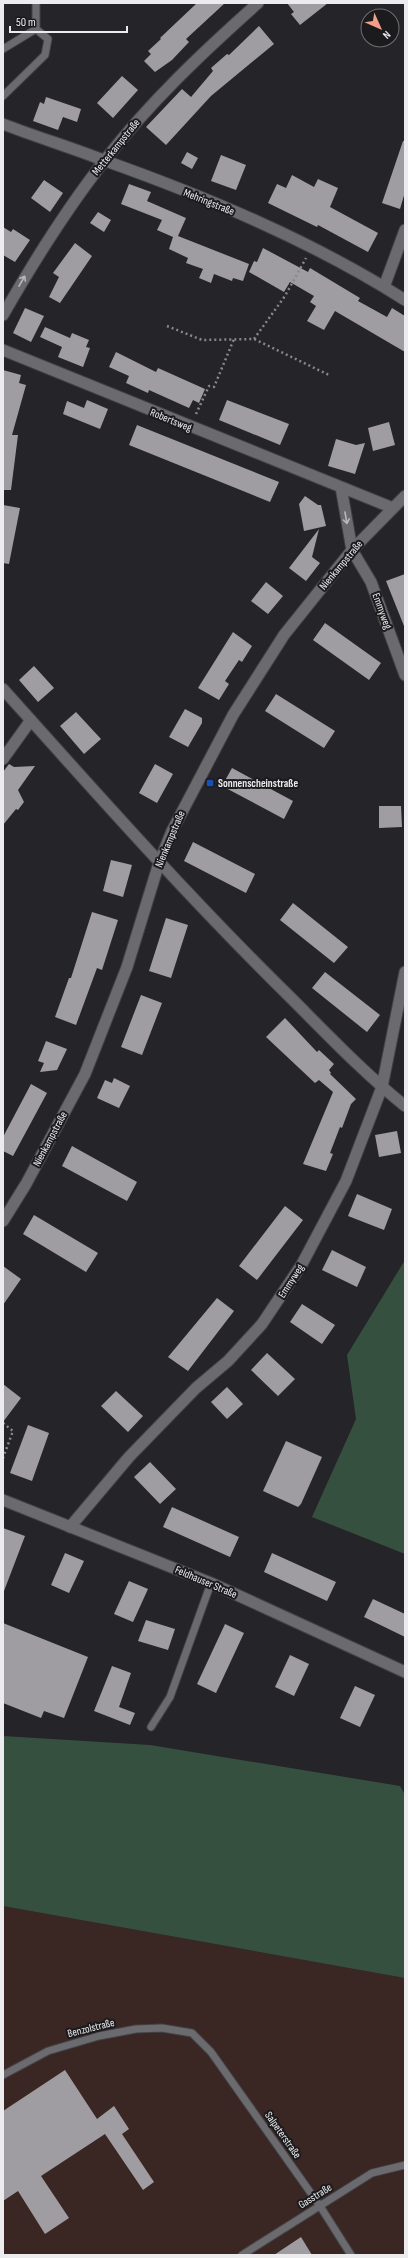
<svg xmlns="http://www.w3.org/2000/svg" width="408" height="2258" font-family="'Sofia Sans Condensed',sans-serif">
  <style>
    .industrial { fill: #3a2723 }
    .green { fill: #365040 }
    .building { fill: #a09da2 }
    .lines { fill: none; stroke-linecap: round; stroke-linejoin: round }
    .service-casing { stroke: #434346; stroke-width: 9 }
    .minor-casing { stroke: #434346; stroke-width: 13 }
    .tertiary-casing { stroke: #434346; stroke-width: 13 }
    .path { stroke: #88888b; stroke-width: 2.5; stroke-dasharray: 2 3; stroke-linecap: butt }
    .service { stroke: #6b6a6f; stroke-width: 7 }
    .minor { stroke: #6b6a6f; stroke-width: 11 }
    .tertiary { stroke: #6b6a6f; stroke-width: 11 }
    .oneway { stroke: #b8b8bc }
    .transit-dot { fill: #1a4fb4; stroke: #1b1b1e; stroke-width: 1.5 }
    .labels { text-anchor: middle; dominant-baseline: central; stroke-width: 4; stroke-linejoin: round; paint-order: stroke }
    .street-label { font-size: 11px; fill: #ececef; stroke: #1b1b1e }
    .poi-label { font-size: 11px; font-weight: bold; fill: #ececef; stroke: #1b1b1e; text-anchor: start }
  </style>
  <rect width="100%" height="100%" fill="#252428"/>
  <path class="industrial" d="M3,1906L405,1978V2255H3Z"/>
  <path class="green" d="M405,1260V1554L312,1517L356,1419L347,1355Z
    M3,1736L150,1745L400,1786L405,1795V1978L3,1906Z"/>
  <path class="building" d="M197,3H225L186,39L189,42L172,60L155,72L144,61L151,54L148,51L161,39L160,38Z
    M287,3H328L300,25L291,14L294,12Z
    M259,26L274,44L211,96L166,145L146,127L182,89L191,97L213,71L211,68L227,54L229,55Z
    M122,76L138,90L113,118L97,103Z
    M46,97L81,109L77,122L63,117L58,130L33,121L40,102L44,104Z
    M403,141H405V192L400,209L382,203Z
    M187,152L198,158L192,169L181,163Z
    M221,155L246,165L236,190L211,181Z
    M292,175L314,187L318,179L338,188L330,207L378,233L368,252L318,225L317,227L268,203L277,184L286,188Z
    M44,180L63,193L50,212L31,198Z
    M129,184L151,192L147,201L186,218L178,236L249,264L243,281L233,278L232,281L214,274L211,283L199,278L203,269L186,263L188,258L169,249L173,237L157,230L162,220L121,204Z
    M98,212L111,220L104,232L90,223Z
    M3,227L11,232L13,229L30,240L15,262L3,255Z
    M75,243L92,256L60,303L49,297L59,277L53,273Z
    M263,248L308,272L310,268L360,298L358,301L387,317L392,308L405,316V352L335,311L324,330L307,321L316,306L310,302L314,296L290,282L284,292L249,272L254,261L257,262Z
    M25,308L44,316L31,342L13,333Z
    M45,327L70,338L72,333L89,340L86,347L90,348L83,367L58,357L62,347L40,337Z
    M116,352L156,372L158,368L205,389L199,403L193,400L189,408L149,390L148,393L126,383L129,376L109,367Z
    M3,370L21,375L19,383L26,385L12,435H18L11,490H3Z
    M87,400L108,409L100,429L63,414L67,401L84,408Z
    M227,400L289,424L280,445L219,420Z
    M389,422L395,445L373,451L368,428Z
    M137,425L279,482L270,502L129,445Z
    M336,439L356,445L365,443L355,474L328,466Z
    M305,496L318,505H321L326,526L304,531L299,504Z
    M3,505L20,508L9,564L3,563Z
    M319,529L312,557L320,563L306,581L289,568Z
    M405,574V626H404L386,581Z
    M266,582L283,596L268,614L251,601Z
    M325,623L381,663L369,680L313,640Z
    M233,632L252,646L242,662L239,660L225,681L229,684L219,700L198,688Z
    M34,666L54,688L38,702L19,680Z
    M276,694L335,731L324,748L265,711Z
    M185,709L202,718V723L188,747L169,737Z
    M76,712L101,739L84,754L60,726Z
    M9,764L14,767L35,766L18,790L24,802L18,810L16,809L3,825V772Z
    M155,764L173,774L157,803L139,793Z
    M232,768L293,801L284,819L222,786Z
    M379,806H401L402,827L379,828Z
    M193,842L255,874L246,893L184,861Z
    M111,860L132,865L123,897L103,891Z
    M293,903L348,947L334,963L280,920Z
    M92,912L118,920L102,970L97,968L76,1025L55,1017L69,978H71Z
    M166,918L188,925L171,978L149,971Z
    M325,972L380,1015L367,1032L312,988Z
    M141,995L162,1003L142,1055L121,1047Z
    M285,1018L317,1052L319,1050L334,1064L329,1070L331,1073L330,1074L356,1099L351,1104L342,1128L340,1127L330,1153L333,1154L326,1171L303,1164L333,1092L319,1080L315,1083L266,1037Z
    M46,1041L67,1049L57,1070L40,1072L44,1063L38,1061Z
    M114,1078L130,1086L119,1108L97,1098L105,1080L112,1083Z
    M31,1084L47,1093L13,1156L3,1151V1137Z
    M397,1131L401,1153L379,1157L375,1135Z
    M72,1146L137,1182L127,1201L62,1166Z
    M357,1194L392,1209L384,1230L348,1216Z
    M285,1206L303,1220L257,1280L239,1266Z
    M34,1215L98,1253L86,1272L23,1234Z
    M332,1250L366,1267L357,1287L322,1270Z
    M3,1266L21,1279L3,1305Z
    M217,1298L234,1311L188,1371L168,1357Z
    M302,1304L335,1325L322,1344L290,1322Z
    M267,1353L295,1379L278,1396L251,1370Z
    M3,1384L21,1398L3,1422Z
    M227,1387L243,1404L227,1419L211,1402Z
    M116,1391L143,1416L128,1432L101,1406Z
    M28,1425L49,1433L32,1481L10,1473Z
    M286,1441L322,1457L301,1504L298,1507L263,1491Z
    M150,1462L176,1489L160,1504L134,1477Z
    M172,1507L239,1537L230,1557L163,1527Z
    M3,1528L25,1536L4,1591H3Z
    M65,1553L84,1561L69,1593L51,1585Z
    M272,1553L336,1582L327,1601L264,1572Z
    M129,1581L148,1589L133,1622L114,1614Z
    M373,1599L405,1614V1637L364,1617Z
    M146,1620L175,1629L168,1650L138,1641Z
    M3,1623L88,1657L64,1718L44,1711L41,1718L3,1703Z
    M225,1624L244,1633L216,1693L197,1684Z
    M290,1655L309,1664L294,1696L275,1687Z
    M112,1666L131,1673L119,1707L135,1713L130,1725L94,1711Z
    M355,1686L375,1695L360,1727L340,1718Z
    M65,2070L97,2119L114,2106L129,2129L122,2134L154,2182L143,2190L105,2134L41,2176L69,2218L45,2234L18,2191L3,2201V2111Z
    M301,2237L312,2255H274Z"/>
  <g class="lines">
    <defs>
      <path id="service" d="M3,49L36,29V3
        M3,96L45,55L48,39L36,29
        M151,1727L170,1697L211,1583
        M3,2075L48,2051L99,2036L136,2029L162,2028L192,2033L211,2052L320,2206L351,2255
        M242,2255L372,2173L405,2165"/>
      <path id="minor" d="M3,124C36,137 70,147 103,160C207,197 312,241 405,300
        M384,287L405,230
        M3,315C34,261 67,208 105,160C150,102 203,52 258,3
        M3,350L393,508
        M341,487L352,550L371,582L405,675
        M3,689C97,794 190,899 291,998C328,1035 364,1073 405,1106
        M3,759L31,720
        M70,1527L129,1457L196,1388L228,1361L262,1324L302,1264L346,1181L382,1087L405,972"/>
      <path id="tertiary" d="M3,1221L26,1184L85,1074L127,967L159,863L172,831L233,715L284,635L352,550L405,496
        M3,1500L211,1583L405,1672"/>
    </defs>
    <use href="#service" class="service-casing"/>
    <use href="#minor" class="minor-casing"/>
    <use href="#tertiary" class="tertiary-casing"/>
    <path class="path" d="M167,326L202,340L254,339L329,375
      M254,339L285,296L306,258
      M196,414L209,386L214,387L234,339
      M3,1423L13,1431L3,1458"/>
    <use href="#service" class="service"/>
    <use href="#minor" class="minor"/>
    <use href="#tertiary" class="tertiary"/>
  </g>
  <defs><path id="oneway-shaft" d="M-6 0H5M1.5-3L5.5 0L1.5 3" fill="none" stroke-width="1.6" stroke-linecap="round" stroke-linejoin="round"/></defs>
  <g class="oneway">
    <use href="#oneway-shaft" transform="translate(22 281) rotate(-60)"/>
    <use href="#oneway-shaft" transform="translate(346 518) rotate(80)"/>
  </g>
  <rect class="transit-dot" x="206" y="779" width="8" height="8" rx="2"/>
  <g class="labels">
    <g class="street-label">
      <text transform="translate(116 147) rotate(-51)">Metterkampstraße</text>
      <text transform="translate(209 202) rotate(22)">Mehringstraße</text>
      <text transform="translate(171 420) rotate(22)">Robertsweg</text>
      <text transform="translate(341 565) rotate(-50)">Nienkampstraße</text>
      <text transform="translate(382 611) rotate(70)">Emmyweg</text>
      <text transform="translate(170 839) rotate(-67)">Nienkampstraße</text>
      <text transform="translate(50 1139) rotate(-62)">Nienkampstraße</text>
      <text transform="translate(291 1281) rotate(-57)">Emmyweg</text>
      <text transform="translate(206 1582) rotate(23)">Feldhauser Straße</text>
      <text transform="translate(91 2028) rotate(-14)">Benzolstraße</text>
      <text transform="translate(283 2135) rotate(55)">Salpeterstraße</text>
      <text transform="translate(315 2196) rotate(-32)">Gasstraße</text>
    </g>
    <g class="poi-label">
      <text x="218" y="783">Sonnenscheinstraße</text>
    </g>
  </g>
  <rect width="408" height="2258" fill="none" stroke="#ececef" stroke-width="8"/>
  <g transform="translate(380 28) rotate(135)"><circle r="19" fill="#1b1b1e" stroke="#6f6f72"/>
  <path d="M0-3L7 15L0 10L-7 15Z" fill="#f49e88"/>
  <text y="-6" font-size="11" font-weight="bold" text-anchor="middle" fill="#ececef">N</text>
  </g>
  <path d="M10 26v6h117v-6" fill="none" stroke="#ececef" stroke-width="2"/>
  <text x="16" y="26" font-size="12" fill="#ececef" stroke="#1b1b1e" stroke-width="3" paint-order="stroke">50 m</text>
</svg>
